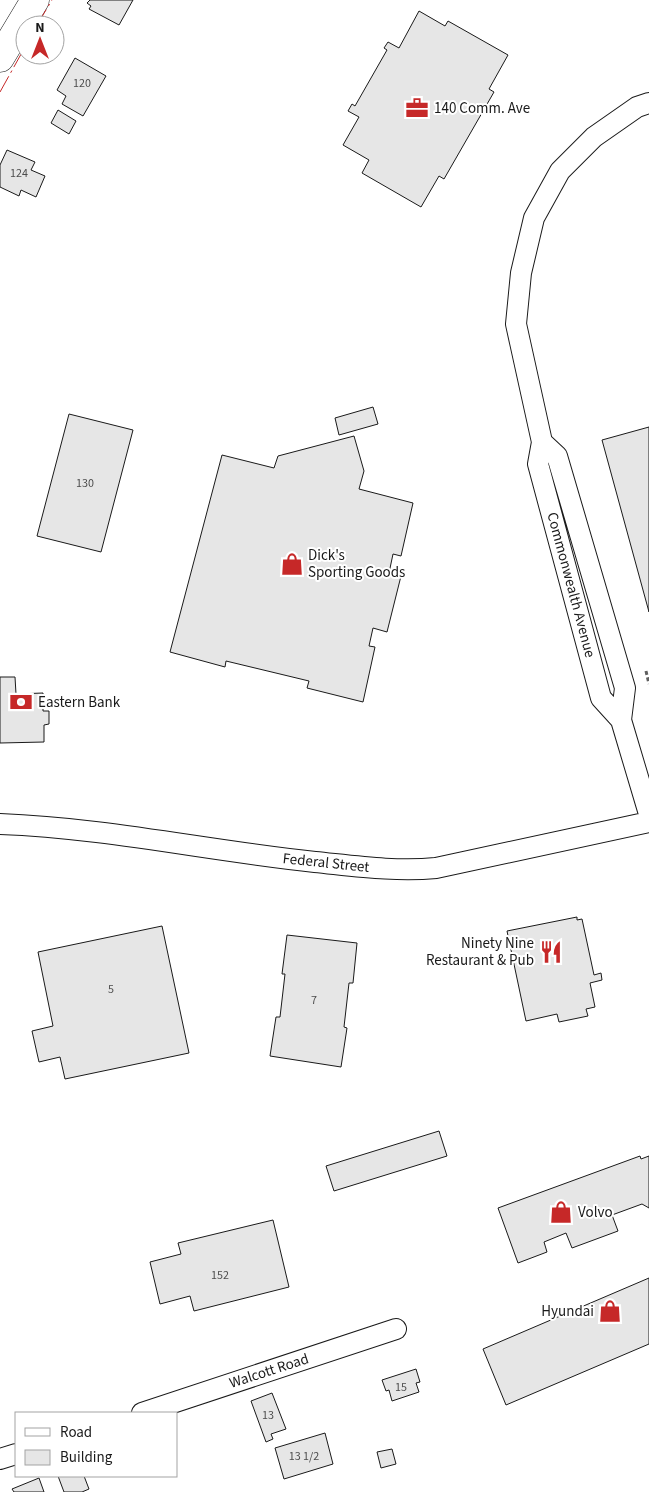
<svg xmlns="http://www.w3.org/2000/svg" width="649" height="1492" font-family="'Source Sans 3',sans-serif">
  <style>
    .building { fill: #e6e6e6; stroke: #1a1a1a }
    .lines { fill: none; stroke-linecap: round; stroke-linejoin: round }
    .minor-casing { stroke: #1a1a1a; stroke-width: 22 }
    .secondary-casing { stroke: #1a1a1a; stroke-width: 29 }
    .path { stroke: #5f5f5f; stroke-width: 3; stroke-dasharray: 4 2.5; stroke-linecap: butt }
    .minor { stroke: #fff; stroke-width: 20 }
    .secondary { stroke: #fff; stroke-width: 28 }
    .power { stroke: #c62828; stroke-width: 1; stroke-dasharray: 18 4 2.5 4; stroke-linecap: butt }
    .labels { text-anchor: middle; dominant-baseline: central; stroke-width: 4; stroke-linejoin: round; paint-order: stroke }
    .number-label { font-size: 12px; fill: #4d4d4d }
    .poi-label { font-size: 15px; fill: #1a1a1a; stroke: #fff; text-anchor: start }
    .street-label { font-size: 15px; fill: #1a1a1a; stroke: #fff }
  </style>
  <rect width="100%" height="100%" fill="#fff"/>
  <path class="building" d="M90,0H133L119,25L89,9L91,6L87,3Z
    M419,11L445,26L448,21L508,55L489,89L494,92L444,179L439,176L421,207L362,173L369,160L343,145L359,117L348,111L352,104L355,106L387,50L384,48L388,42L399,48Z
    M75,58L106,76L83,116L62,104L66,96L57,90Z
    M58,110L76,121L69,134L51,123Z
    M7,150L35,162L31,170L45,176L36,197L21,190L19,196L0,187V165Z
    M373,407L378,424L339,435L335,418Z
    M69,414L133,430L101,552L37,536Z
    M649,427V612L602,440Z
    M354,436L364,471L359,489L413,503L401,556L393,554L389,573L401,576L387,632L373,628L369,646L375,647L363,702L307,688L309,681L226,661L225,667L170,652L222,455L274,468L278,456Z
    M0,677H15L16,694L43,693V711H49V724L44,725V742L0,743Z
    M577,917V920L582,919L594,975L601,973L602,980L590,983L595,1007L586,1009L588,1016L559,1022L557,1014L526,1021L507,931Z
    M162,926L189,1053L65,1079L60,1057L39,1062L32,1031L53,1026L38,952Z
    M287,935L357,943L353,983H349L344,1027L347,1028L341,1067L270,1056L276,1017H280L285,974H282Z
    M439,1131L447,1156L334,1191L326,1166Z
    M640,1156L641,1159L649,1156V1208L642,1204L612,1215L618,1231L572,1248L566,1233L544,1242L547,1252L518,1263L498,1208Z
    M273,1220L289,1287L194,1311L190,1296L160,1304L150,1262L181,1254L178,1243Z
    M649,1278V1344L506,1405L483,1349Z
    M416,1369L420,1382L416,1383L419,1392L392,1401L389,1390L386,1391L382,1380Z
    M272,1393L286,1429L271,1434L273,1439L266,1442L251,1401Z
    M325,1433L333,1464L284,1479L275,1448Z
    M392,1449L396,1464L381,1468L377,1452Z
    M58,1476H84L89,1489L82,1492H64Z
    M39,1478L44,1492H14L12,1489Z"/>
  <g class="lines">
    <defs>
      <path id="minor" d="M542,442L557,456L625,688L621,720L649,814
        M621,720L601,698L538,464L542,442L516,324L521,273L534,218L560,171L594,137L637,107L649,103
        M0,824C106,828 210,851 315,862C355,866 396,872 436,868L649,822
        M142,1413L396,1329
        M0,1459L16,1454"/>
      <path id="secondary" d="M0,58L35,0"/>
    </defs>
    <use href="#minor" class="minor-casing"/>
    <use href="#secondary" class="secondary-casing"/>
    <path class="path" d="M646,671L649,684"/>
    <use href="#minor" class="minor"/>
    <use href="#secondary" class="secondary"/>
    <path class="power" d="M37,25L52,0
      M0,92L25,47"/>
  </g>
  <defs>
    <symbol id="office-bare" viewBox="-9 -9 18 18"><path d="M-6-3h4V-5.5h4V-3h4V5H-6ZM-1-4.5V-3h2v-1.5ZM-6 0V1H6V0Z" fill="#c62828" stroke="#fff" stroke-width="2.5" paint-order="stroke"/></symbol>
    <symbol id="shop-bare" viewBox="-9 -9 18 18"><path d="M-5-2.5h2.3a2.7 3.5 0 0 1 5.4 0H5L5.5 6h-11ZM-1.5-2.5h3a1.5 2.3 0 0 0-3 0Z" fill="#c62828" stroke="#fff" stroke-width="2.5" paint-order="stroke"/></symbol>
    <symbol id="bank-bare" viewBox="-9 -9 18 18"><path d="M-6-4H6V4H-6ZM0-2.3a2.3 2.3 0 1 0 0 4.6a2.3 2.3 0 1 0 0-4.6Z" fill="#c62828" stroke="#fff" stroke-width="2.5" paint-order="stroke"/></symbol>
    <symbol id="restaurant-bare" viewBox="-9 -9 18 18"><path d="M-5-6h1v4h1v-4h1v4h1v-4h1v5L-1.5 .5V6h-2V.5L-5-1ZM5-6V6H3V1.5H1.5Q1.5-4 5-6Z" fill="#c62828" stroke="#fff" stroke-width="2.5" paint-order="stroke"/></symbol>
  </defs>
  <g fill-rule="evenodd">
    <use href="#office-bare" x="401" y="92" width="32" height="32"/>
    <use href="#shop-bare" x="276" y="548" width="32" height="32"/>
    <use href="#bank-bare" x="5" y="686" width="32" height="32"/>
    <use href="#restaurant-bare" x="535" y="936" width="32" height="32"/>
    <use href="#shop-bare" x="545" y="1196" width="32" height="32"/>
    <use href="#shop-bare" x="594" y="1295" width="32" height="32"/>
  </g>
  <g class="labels">
    <g class="number-label">
      <text x="82" y="83">120</text>
      <text x="19" y="173">124</text>
      <text x="85" y="483">130</text>
      <text x="111" y="989">5</text>
      <text x="314" y="1000">7</text>
      <text x="220" y="1275">152</text>
      <text x="401" y="1387">15</text>
      <text x="268" y="1415">13</text>
      <text x="304" y="1456">13 1/2</text>
    </g>
    <g class="poi-label">
      <text x="434" y="108">140 Comm. Ave</text>
      <text x="308" y="555">Dick's<tspan x="308" dy="17">Sporting Goods</tspan></text>
      <text x="38" y="702">Eastern Bank</text>
      <text x="534" y="943" text-anchor="end">Ninety Nine<tspan x="534" dy="17">Restaurant &amp; Pub</tspan></text>
      <text x="578" y="1212">Volvo</text>
      <text x="594" y="1311" text-anchor="end">Hyundai</text>
    </g>
    <g class="street-label">
      <text transform="translate(571 585) rotate(75)">Commonwealth Avenue</text>
      <text transform="translate(326 863) rotate(6)">Federal Street</text>
      <text transform="translate(269 1371) rotate(-18)">Walcott Road</text>
    </g>
  </g>
  <rect x="15" y="1412" width="162" height="65" fill="#ffffff" stroke="#a3a3a3"/>
  <rect x="25" y="1428" width="25" height="8" fill="#ffffff" stroke="#a3a3a3"/>
  <text x="60" y="1437" font-size="15" fill="#1a1a1a">Road</text>
  <rect x="25" y="1450" width="25" height="15" fill="#e6e6e6" stroke="#a3a3a3"/>
  <text x="60" y="1462" font-size="15" fill="#1a1a1a">Building</text>
  <g transform="translate(40 40)"><circle r="24" fill="#ffffff" stroke="#a3a3a3"/>
  <path d="M0-4L9 19L0 12L-9 19Z" fill="#c62828"/>
  <text y="-8" font-size="14" font-weight="bold" text-anchor="middle" fill="#1a1a1a">N</text>
  </g>
</svg>
